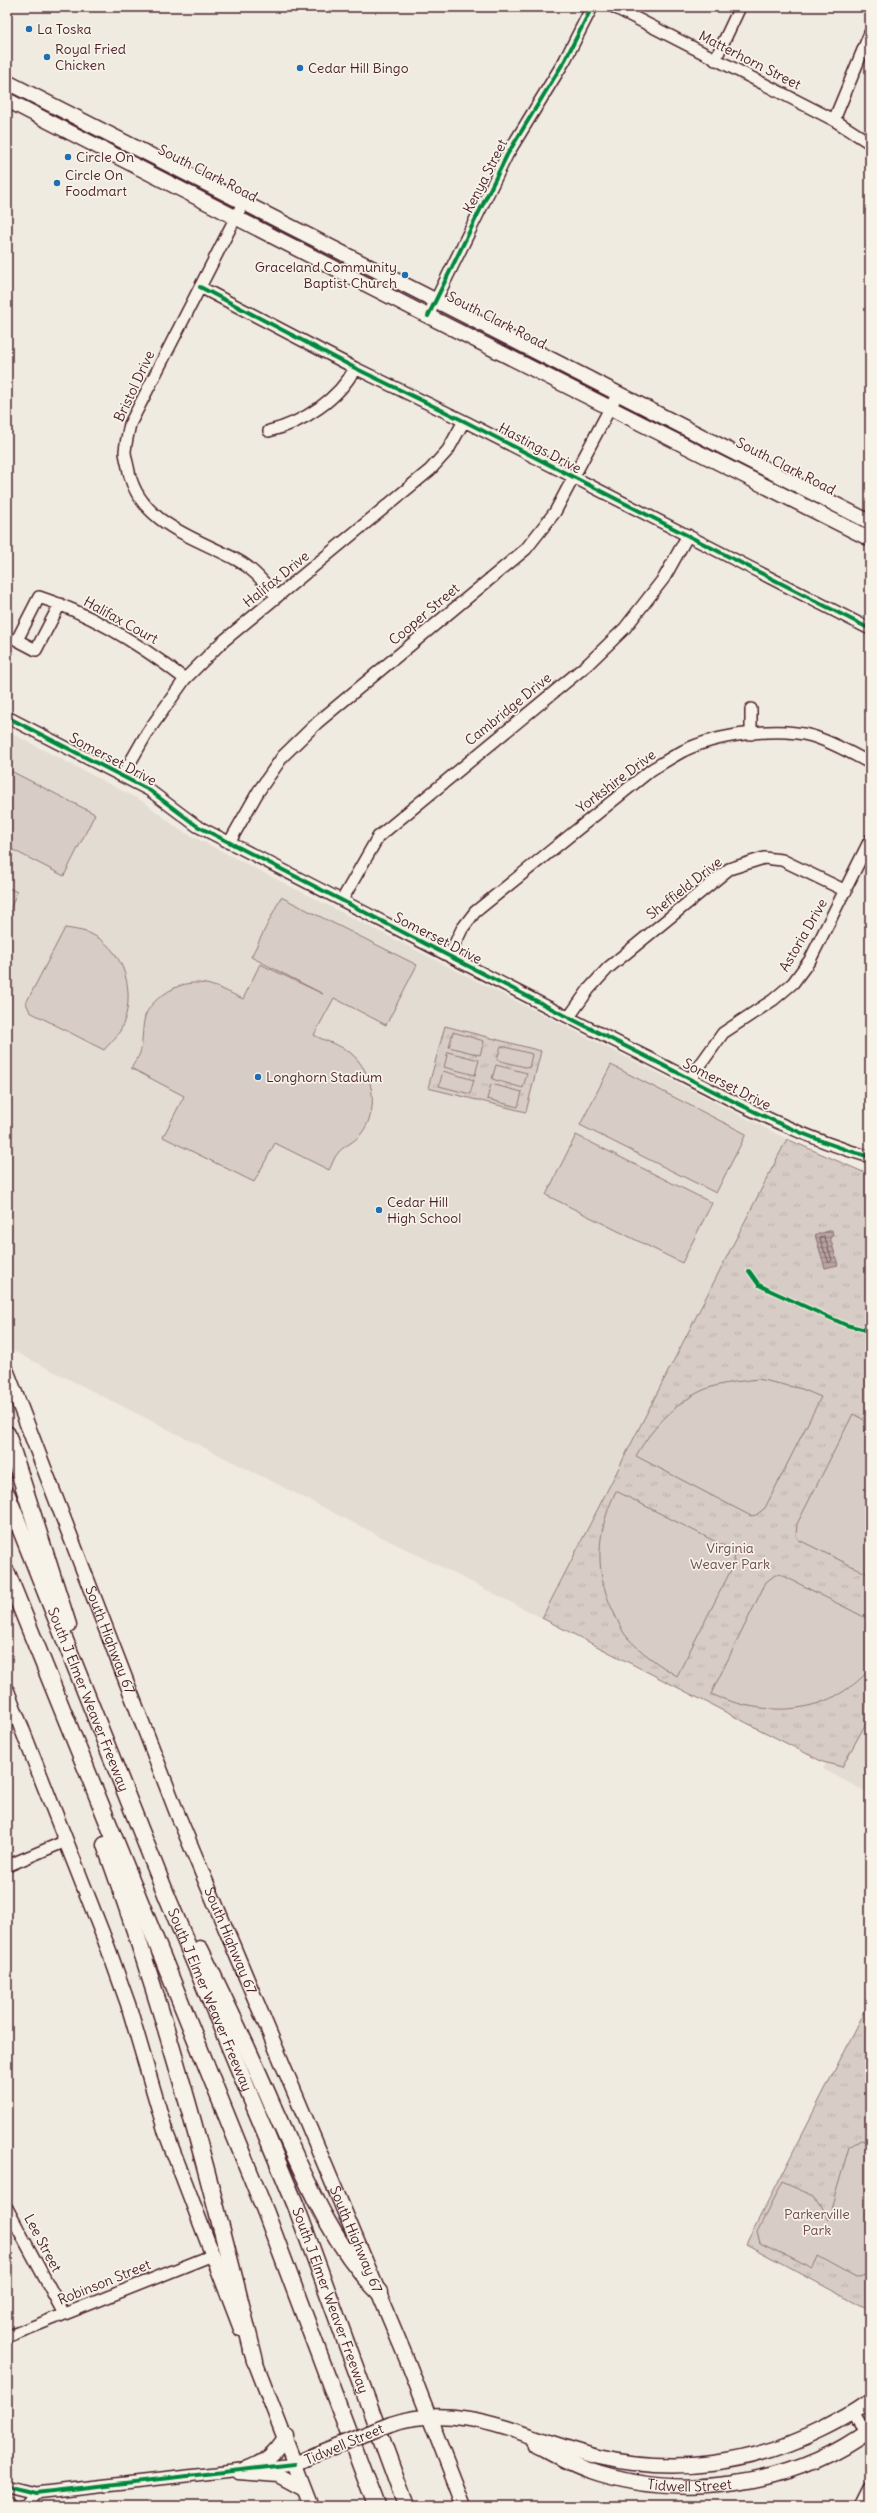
<svg xmlns="http://www.w3.org/2000/svg" width="877" height="2513" font-family="Delius,sans-serif">
  <style>
    .built { fill: #e3dcd2 }
    .grass { fill: url(#grass-tufts); stroke: #917678 }
    .pitch { fill: #d8cdc6; stroke: #917678 }
    .water { fill: url(#water-rules); stroke: #8b6f72 }
    .lines { fill: none; stroke-linecap: round; stroke-linejoin: round }
    .shore { stroke: #76545b; stroke-width: 1 }
    .minor-casing { stroke: #4a1f2b; stroke-width: 14 }
    .major-casing { stroke: #4a1f2b; stroke-width: 17 }
    .highway-casing { stroke: #4a1f2b; stroke-width: 19 }
    .minor { stroke: #f7f3e8; stroke-width: 11 }
    .major { stroke: #f7f3e8; stroke-width: 14 }
    .highway { stroke: #f7f3e8; stroke-width: 16 }
    .major-bridge-casing { stroke: #4a1f2b; stroke-width: 17; stroke-linecap: butt }
    .major-bridge { stroke: #f7f3e8; stroke-width: 14 }
    .cycleway-casing { stroke: #f7f3e8; stroke-width: 6 }
    .cycleway { stroke: #00873e; stroke-width: 4 }
    .poi-dot { fill: #1f6fb2; stroke: #f7f3e8; stroke-width: 1.5 }
    .labels { text-anchor: middle; dominant-baseline: central; stroke-width: 3.5; stroke-linejoin: round; paint-order: stroke }
    .poi-label { font-size: 14px; fill: #4a1f2b; stroke: #f7f3e8; text-anchor: start }
    .street-label { font-size: 14px; fill: #4a1f2b; stroke: #f7f3e8 }
    .park-label { font-size: 14px; fill: #6e4a52; stroke: #f7f3e8 }
  </style>
  <defs>
    <pattern id="grass-tufts" width="24" height="20" patternUnits="userSpaceOnUse"><rect width="24" height="20" fill="#d8cdc6"/><path d="M3 7l-1-3M5 7V3M7 7l1-3M15 17l-1-3M17 17v-4M19 17l1-3" fill="none" stroke="#bbb0aa"/></pattern>
    <pattern id="water-rules" width="6" height="5" patternUnits="userSpaceOnUse"><rect width="6" height="5" fill="#b7a4a2"/><path d="M0 2.5h6" fill="none" stroke="#978584"/></pattern>
  </defs>
  <rect width="100%" height="100%" fill="#f0ebe0"/>
  <filter id="ink" filterUnits="userSpaceOnUse"><feTurbulence type="fractalNoise" baseFrequency=".025" numOctaves="2"/><feDisplacementMap in="SourceGraphic" scale="8" xChannelSelector="R" yChannelSelector="G"/><feConvolveMatrix kernelMatrix="1 2 1 2 8 2 1 2 1" color-interpolation-filters="sRGB"/></filter>
  <g filter="url(#ink)">
    <path class="built" d="M7,731L144,802L180,830L787,1139L542,1618L11,1350L7,1342Z
      M870,1681V1794L823,1769Z"/>
    <path class="grass" d="M445,1026L541,1051L526,1112L428,1088Z
      M787,1139L870,1175V1716L842,1767L823,1762L542,1618Z
      M870,2001V2311L746,2244Z"/>
    <path class="pitch" d="M7,769L95,814L64,876L7,847Z
      M7,887L17,892L7,917Z
      M281,897L417,965L386,1025L334,998L314,1035C326,1042 345,1046 354,1056C375,1077 379,1111 361,1134C354,1143 343,1146 338,1153C334,1157 332,1165 329,1170L275,1143L254,1182L163,1137L184,1096L131,1068C134,1063 140,1056 141,1049C143,1038 142,1027 145,1016C148,1008 156,999 163,995C193,973 214,985 243,999L260,964L323,994L251,957Z
      M65,928C72,929 79,930 86,932C126,946 138,996 120,1031C116,1038 109,1044 104,1050L30,1012L26,1003Z
      M453,1032L484,1041L480,1055L449,1047Z
      M501,1046L532,1054L529,1068L497,1060Z
      M448,1052L479,1060L475,1075L444,1067Z
      M496,1065L527,1073L523,1088L492,1079Z
      M611,1065L746,1134L716,1193L580,1125Z
      M443,1071L474,1080L470,1094L439,1086Z
      M491,1084L522,1092L518,1107L487,1099Z
      M576,1135L712,1203L682,1263L546,1195Z
      M758,1379L802,1389L821,1397L765,1508L756,1515L751,1516L636,1456C651,1428 683,1394 715,1386C729,1382 744,1381 758,1379Z
      M853,1414L870,1423V1575L799,1540L796,1536L797,1524Z
      M616,1491L732,1550L735,1554L733,1566L677,1676C659,1665 640,1652 626,1636C622,1631 619,1623 616,1617C594,1575 595,1534 616,1491Z
      M780,1574L870,1620V1669C828,1716 767,1718 711,1694L766,1582L775,1575Z
      M861,2140L870,2143V2276L856,2277L818,2256L813,2269L760,2243L757,2232L782,2182L814,2196L828,2220L849,2147Z"/>
    <path class="water" d="M832,1230L833,1236L830,1237L838,1265L825,1268L815,1235Z"/>
    <g class="lines">
      <path class="shore" d="M824,1236L832,1260L829,1263L820,1239Z"/>
      <defs>
        <path id="minor" d="M614,7L834,120L870,143
          M715,60L740,7
          M834,120L870,33
          M243,203L130,424C128,433 126,442 125,451C125,457 128,465 129,472C140,524 197,538 237,560C254,569 265,584 277,597
          M200,287L355,368L464,421L870,629
          M428,316L507,155L565,60L592,7
          M269,431C303,423 339,399 355,368
          M60,604L36,650L17,640L39,597C92,614 141,645 185,679
          M7,717L149,790L197,826C343,900 487,977 633,1050C710,1088 787,1134 870,1157
          M751,734V709
          M123,775L147,733L185,679L221,643L430,470L448,450L464,421
          M229,843L258,792L283,756L318,722L526,549L555,512L618,393
          M342,900L378,837L588,664L625,628L664,578L688,535
          M449,956L462,929L475,912L651,770C661,764 672,757 683,751C715,735 777,726 812,736C832,742 851,753 870,763
          M569,1017L589,989L608,968L729,869L764,858L782,860L846,891
          M691,1078L723,1033L773,1000L793,983L810,960L870,840
          M7,1866L66,1841
          M7,2208L64,2314
          M7,2337L213,2255
          M852,2412L870,2439
          M7,2486L35,2493L295,2464
          M7,2502L10,2506
          M25,2506L35,2493
          M861,2506L870,2488"/>
        <g id="major">
          <path d="M7,82L870,522"/>
          <path d="M7,100L428,316L870,539"/>
          <path id="s1" d="M7,1372L177,1813L407,2360L464,2506"/>
          <path d="M7,1691L108,1948L128,2004L166,2133L241,2329"/>
          <path d="M251,2351L311,2506"/>
          <path d="M391,2424C465,2399 529,2441 599,2457C676,2475 753,2464 823,2429C839,2421 856,2412 870,2401"/>
          <path id="s2" d="M536,2445C553,2454 570,2464 588,2470C680,2502 792,2487 870,2429"/>
          <path d="M295,2464L321,2452"/>
          <path d="M246,2469C265,2462 275,2454 286,2436"/>
          <path d="M238,2472L278,2475L304,2489"/>
        </g>
        <g id="highway">
          <path d="M7,1434L68,1625"/>
          <path id="s3" d="M7,1495L166,1894L296,2206L406,2506"/>
          <path d="M7,1573L266,2213L376,2506"/>
          <path d="M105,1845C167,2014 212,2187 255,2361"/>
          <path d="M200,1949C226,2002 251,2055 274,2109C303,2172 329,2242 379,2292"/>
        </g>
      </defs>
      <use href="#minor" class="minor-casing"/>
      <use href="#major" class="major-casing"/>
      <use href="#highway" class="highway-casing"/>
      <use href="#minor" class="minor"/>
      <use href="#major" class="major"/>
      <use href="#highway" class="highway"/>
      <defs>
        <path id="major-bridge" d="M321,2452L391,2424"/>
      </defs>
      <use href="#major-bridge" class="major-bridge-casing"/>
      <use href="#major-bridge" class="major-bridge"/>
      <defs>
        <path id="cycleway" d="M200,287L355,368L464,421L870,629
          M428,316L507,155L565,60L592,7
          M7,717L149,790L197,826C343,900 487,977 633,1050C710,1088 787,1134 870,1157
          M749,1271L759,1285L771,1291L846,1325L870,1331
          M7,2486L35,2493L295,2464"/>
      </defs>
      <use href="#cycleway" class="cycleway-casing"/>
      <use href="#cycleway" class="cycleway"/>
    </g>
  </g>
  <g class="poi-dot">
    <circle cx="29" cy="29" r="4"/>
    <circle cx="47" cy="57" r="4"/>
    <circle cx="300" cy="68" r="4"/>
    <circle cx="68" cy="157" r="4"/>
    <circle cx="57" cy="183" r="4"/>
    <circle cx="405" cy="275" r="4"/>
    <circle cx="258" cy="1077" r="4"/>
    <circle cx="379" cy="1210" r="4"/>
  </g>
  <g class="labels">
    <g class="poi-label">
      <text x="37" y="29">La Toska</text>
      <text x="55" y="49">Royal Fried<tspan x="55" dy="16">Chicken</tspan></text>
      <text x="308" y="68">Cedar Hill Bingo</text>
      <text x="76" y="157">Circle On</text>
      <text x="65" y="175">Circle On<tspan x="65" dy="16">Foodmart</tspan></text>
      <text x="397" y="267" text-anchor="end">Graceland Community<tspan x="397" dy="16">Baptist Church</tspan></text>
      <text x="266" y="1077">Longhorn Stadium</text>
      <text x="387" y="1202">Cedar Hill<tspan x="387" dy="16">High School</tspan></text>
    </g>
    <g class="street-label">
      <text transform="translate(750 60) rotate(27)">Matterhorn Street</text>
      <text transform="translate(208 173) rotate(27)">South Clark Road</text>
      <text transform="translate(485 176) rotate(-63)">Kenya Street</text>
      <text transform="translate(497 320) rotate(27)">South Clark Road</text>
      <text transform="translate(134 386) rotate(-65)">Bristol Drive</text>
      <text transform="translate(540 448) rotate(28)">Hastings Drive</text>
      <text transform="translate(786 466) rotate(27)">South Clark Road</text>
      <text transform="translate(276 579) rotate(-39)">Halifax Drive</text>
      <text transform="translate(424 614) rotate(-40)">Cooper Street</text>
      <text transform="translate(121 620) rotate(29)">Halifax Court</text>
      <text transform="translate(508 709) rotate(-39)">Cambridge Drive</text>
      <text transform="translate(113 759) rotate(28)">Somerset Drive</text>
      <text transform="translate(616 781) rotate(-37)">Yorkshire Drive</text>
      <text transform="translate(684 888) rotate(-38)">Sheffield Drive</text>
      <text transform="translate(803 935) rotate(-60)">Astoria Drive</text>
      <text transform="translate(438 938) rotate(27)">Somerset Drive</text>
      <text transform="translate(727 1084) rotate(27)">Somerset Drive</text>
      <text stroke="none"><textPath href="#s1" startOffset="287">South Highway 67</textPath></text>
      <text stroke="none"><textPath href="#s3" startOffset="220">South J Elmer Weaver Freeway</textPath></text>
      <text stroke="none"><textPath href="#s1" startOffset="611">South Highway 67</textPath></text>
      <text stroke="none"><textPath href="#s3" startOffset="544">South J Elmer Weaver Freeway</textPath></text>
      <text stroke="none"><textPath href="#s1" startOffset="935">South Highway 67</textPath></text>
      <text transform="translate(43 2243) rotate(62)">Lee Street</text>
      <text transform="translate(104 2282) rotate(-22)">Robinson Street</text>
      <text stroke="none"><textPath href="#s3" startOffset="868">South J Elmer Weaver Freeway</textPath></text>
      <text transform="translate(344 2444) rotate(-23)">Tidwell Street</text>
      <text stroke="none"><textPath href="#s2" startOffset="161">Tidwell Street</textPath></text>
    </g>
    <g class="park-label">
      <text x="730" y="1548">Virginia<tspan x="730" dy="16">Weaver Park</tspan></text>
      <text x="817" y="2214">Parkerville<tspan x="817" dy="16">Park</tspan></text>
    </g>
  </g>
  <rect width="877" height="2513" fill="none" stroke="#f7f3e8" stroke-width="24"/>
  <rect x="12" y="12" width="853" height="2489" fill="none" stroke="#4a1f2b" stroke-width="1.5" filter="url(#ink)"/>
</svg>
